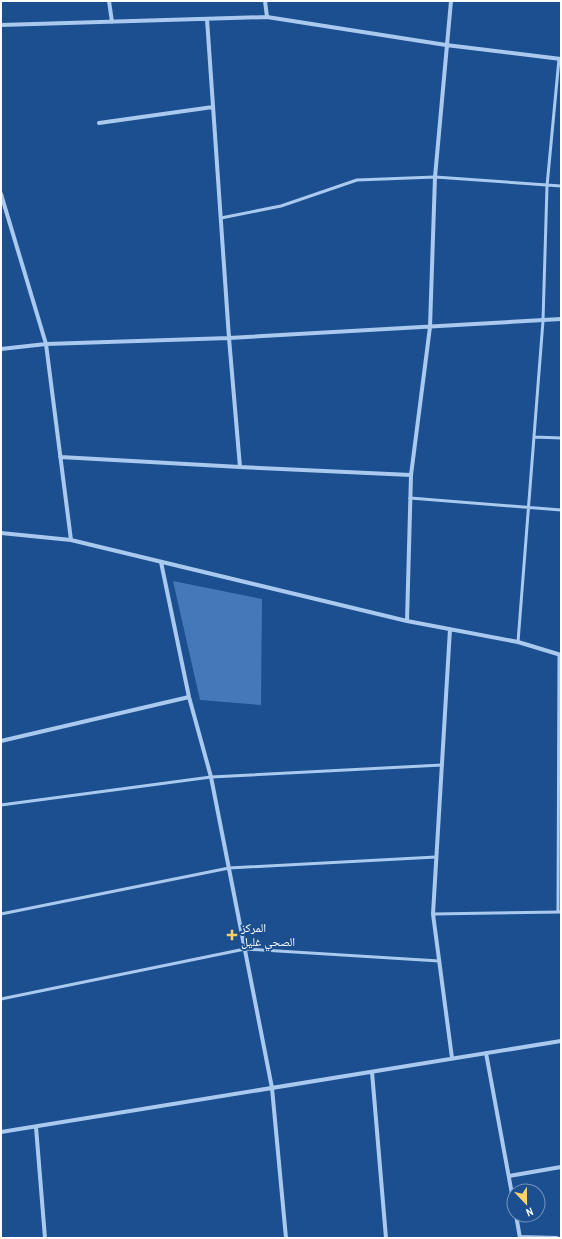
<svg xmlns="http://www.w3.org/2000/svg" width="562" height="1239" font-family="'Archivo Narrow','Noto Naskh Arabic',sans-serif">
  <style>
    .building { fill: #4478b7 }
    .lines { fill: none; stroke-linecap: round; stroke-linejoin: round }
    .service { stroke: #a9c9ee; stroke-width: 3 }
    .minor { stroke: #a9c9ee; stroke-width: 4 }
    .poi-dot { fill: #ffd166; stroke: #1b4f8f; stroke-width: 1.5 }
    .labels { text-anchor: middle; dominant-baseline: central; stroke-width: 4; stroke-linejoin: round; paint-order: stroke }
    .poi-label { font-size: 12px; fill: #fff; stroke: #1b4f8f; text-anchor: start }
  </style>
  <rect width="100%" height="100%" fill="#1b4f8f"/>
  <path class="building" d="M173,581L262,599L261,705L200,700Z"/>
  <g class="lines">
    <path class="service" d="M221,218L281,206L357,180L435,177L561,186
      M534,437L561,438
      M410,498L561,510
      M518,642L543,321L547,186L559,59
      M1,805L211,777L442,765
      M558,912L559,655
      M1,914L229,868L436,857
      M433,914L561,912
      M1,999L245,949L439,961"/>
    <path class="minor" d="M109,1L112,22
      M265,1L267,17
      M207,19L229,338L240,467
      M1,25L267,17L446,45L561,59
      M99,123L213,107
      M1,194L46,344L71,540
      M1,349L46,344L229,338L561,319
      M60,457L240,467L411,475
      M1,533L71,540L407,621L518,642L561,655
      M161,562L189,697L211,777L272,1088L286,1238
      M407,621L411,475L430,327L435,177L451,1
      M450,629L433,914L452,1058
      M1,741L189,697
      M486,1053L514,1205
      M372,1072L386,1238
      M36,1127L45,1238
      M1,1132L561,1041
      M509,1176L561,1167
      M516,1215L520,1238
      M520,1237L557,1238"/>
  </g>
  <path class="poi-dot" d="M230 929h4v4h4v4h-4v4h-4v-4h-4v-4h4z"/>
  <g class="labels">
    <g class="poi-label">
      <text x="241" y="928">المركز<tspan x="241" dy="14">الصحي غليل</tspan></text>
    </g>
  </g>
  <rect width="562" height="1239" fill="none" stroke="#ffffff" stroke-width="4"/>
  <g transform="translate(526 1203) rotate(158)"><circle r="19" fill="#1b4f8f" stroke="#7695bc"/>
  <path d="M0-3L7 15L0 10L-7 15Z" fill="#ffd166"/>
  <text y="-6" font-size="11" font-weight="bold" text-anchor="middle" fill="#ffffff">N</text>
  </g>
</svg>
